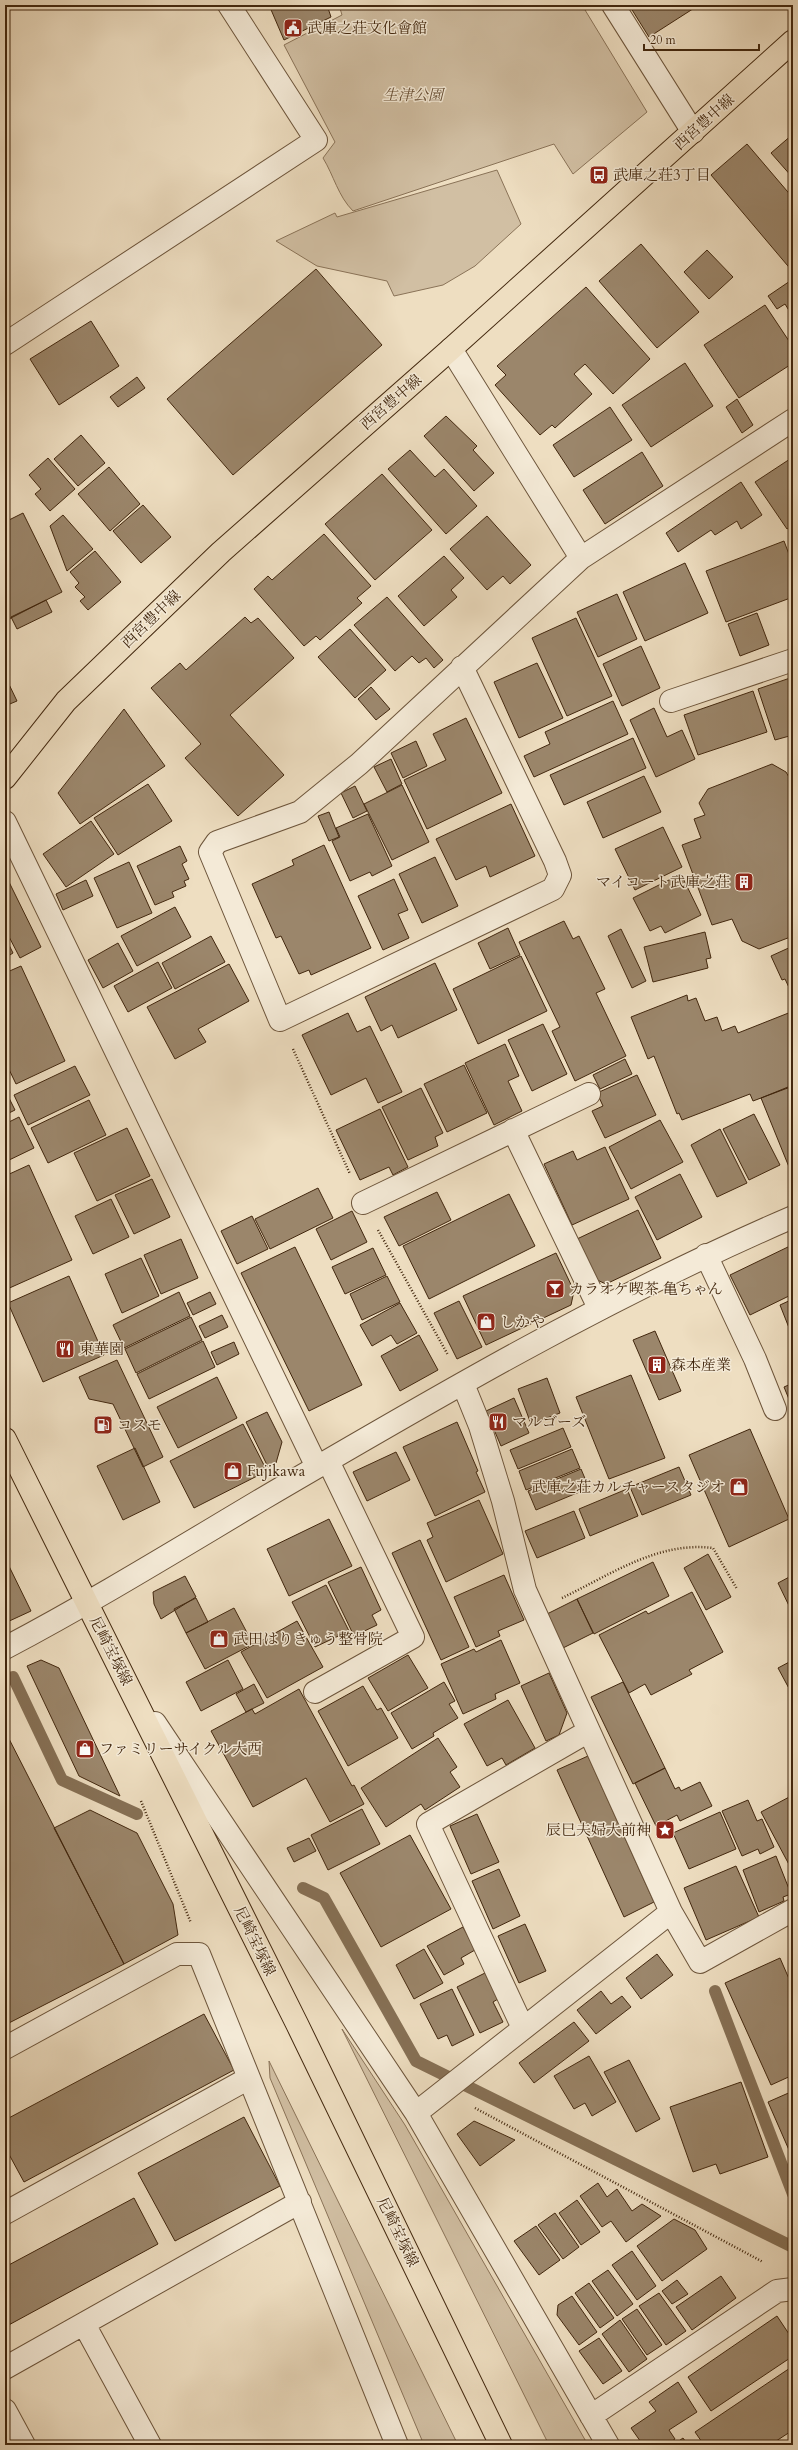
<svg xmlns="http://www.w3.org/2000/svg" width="798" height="2450" font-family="Cardo,'Noto Serif JP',serif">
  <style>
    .green { fill: #d1bfa3; stroke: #8a7358 }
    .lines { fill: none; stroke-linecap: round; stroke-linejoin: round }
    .stream { stroke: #867055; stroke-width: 12 }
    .building { fill: #9b866b; stroke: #42270e }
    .minor-casing { stroke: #6d553b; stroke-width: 24 }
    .major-casing { stroke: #42270e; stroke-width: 24 }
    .path { stroke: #42270e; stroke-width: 2.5; stroke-dasharray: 1 2; stroke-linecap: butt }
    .minor { stroke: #f4ead7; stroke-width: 22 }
    .major { stroke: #eedec1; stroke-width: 22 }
    .labels { text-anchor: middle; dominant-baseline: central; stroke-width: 3; stroke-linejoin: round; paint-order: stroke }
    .poi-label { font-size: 15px; fill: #42270e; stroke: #f4ead7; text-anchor: start }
    .park-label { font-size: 15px; font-style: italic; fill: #664d33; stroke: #f4ead7 }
    .street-label { font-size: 15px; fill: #42270e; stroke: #f4ead7 }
  </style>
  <rect width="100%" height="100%" fill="#eedec1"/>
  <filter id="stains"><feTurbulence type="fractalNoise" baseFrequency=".005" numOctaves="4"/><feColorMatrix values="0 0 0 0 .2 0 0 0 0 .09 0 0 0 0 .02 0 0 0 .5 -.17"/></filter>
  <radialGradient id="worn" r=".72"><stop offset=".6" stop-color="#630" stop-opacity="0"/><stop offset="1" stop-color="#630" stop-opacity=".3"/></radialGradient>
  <path class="green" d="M339,5H582L647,112L573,174L554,144L353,211C338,196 334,176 323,158L335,142L284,45L342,15Z
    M497,170L521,224L475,266L443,285L394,296L387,281L317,266L276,241L335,213L337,217Z
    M342,2029L405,2125L588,2445H549Z
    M269,2061L458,2445H424L270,2078Z"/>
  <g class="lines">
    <path class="stream" d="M13,1677L62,1780L137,1814
      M303,1888L324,1898L416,2061L793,2247
      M715,1991L793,2194"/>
  </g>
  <path class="building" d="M269,5H327L331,17L284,40Z
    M629,5H699L649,37Z
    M793,134V178L771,153Z
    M747,144L793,198V272L711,175Z
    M641,244L699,312L657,348L599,281Z
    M707,250L733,277L709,299L684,272Z
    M316,269L382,345L233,475L167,399Z
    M793,279V317L785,304L777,309L768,296Z
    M586,287L650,359L613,394L585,364L574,374L592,394L555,428L552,425L540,435L495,385L506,375L497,366Z
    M765,305L793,347V363L739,398L704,345Z
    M91,321L119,366L59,405L30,359Z
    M685,363L713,406L651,447L622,405Z
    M137,377L145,388L118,407L110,397Z
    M737,399L753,425L742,433L726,407Z
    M610,407L632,440L574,477L553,445Z
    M446,416L477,446L473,450L494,473L474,491L424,436Z
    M81,435L105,463L78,486L54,459Z
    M410,450L435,477L444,469L477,506L446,534L388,469Z
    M642,452L663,486L605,524L583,490Z
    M793,457V525L787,529L755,482Z
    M48,458L75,489L50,511L35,494L41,489L29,475Z
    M109,467L140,504L110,531L78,494Z
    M382,474L432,530L375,580L325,524Z
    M741,482L762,515L741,529L737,521L715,535L711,530L678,552L666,533Z
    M143,505L171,537L141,563L113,531Z
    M23,513L62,592L5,621V522Z
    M63,515L93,549L67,571L50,526Z
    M487,516L531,565L510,584L503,576L487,590L450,549Z
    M324,534L371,586L357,598L362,603L320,640L316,636L304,646L254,589L268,576L272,580Z
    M784,541L793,565V597L726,622L706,571Z
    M95,551L121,582L88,610L80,601L85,597L75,587L79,583L70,572Z
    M444,556L464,578L451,590L457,597L424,626L398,596Z
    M685,563L708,613L645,641L623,592Z
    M617,594L637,639L598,657L577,612Z
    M387,597L443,660L434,668L426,658L419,663L412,656L395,671L354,625Z
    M46,600L52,612L17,629L11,617Z
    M757,613L769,645L740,656L728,624Z
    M245,617L251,623L258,618L294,658L230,715L284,775L238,816L185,758L201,744L151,688L180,663L186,670Z
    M576,618L612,696L567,716L532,638Z
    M350,629L386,670L355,698L318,657Z
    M641,646L660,688L622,706L603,664Z
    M537,663L563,718L519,738L494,682Z
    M5,676L17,701L5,706Z
    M793,677V735L775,740L758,689Z
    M371,687L390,709L376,720L358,699Z
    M753,691L767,732L698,755L684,715Z
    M613,701L628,734L534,777L524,756L550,744L545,732Z
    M654,708L667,737L682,730L695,759L656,777L630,720Z
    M124,709L165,766L80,824L58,793Z
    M466,718L502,793L427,829L404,780L446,760L433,734Z
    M633,738L646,768L564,805L550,775Z
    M416,741L427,766L403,778L391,753Z
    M391,759L402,784L387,792L374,767Z
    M772,764L786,772L793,784V936L759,949L742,941L732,919L712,925L682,845L701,838L694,819L705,815L699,803L708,789Z
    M644,776L661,812L603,838L587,802Z
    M148,784L172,821L118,855L94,818Z
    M402,785L429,842L392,860L364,804Z
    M355,786L367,811L353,818L341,793Z
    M511,804L535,856L490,877L486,866L456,880L436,839Z
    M329,812L339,837L329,841L318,816Z
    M368,814L392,866L372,876L370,872L350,881L332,841L340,837L336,828Z
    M91,821L114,854L66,887L43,854Z
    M663,827L682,867L635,890L615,849Z
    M324,845L371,948L311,975L309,970L299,974L281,936L276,938L252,884L294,865L292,860Z
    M180,846L187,861L182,864L189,879L184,881L186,886L172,892L174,897L155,905L137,866Z
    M435,857L458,906L422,923L399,874Z
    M129,862L152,913L117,928L94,878Z
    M681,874L701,915L665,933L661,926L650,931L633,898Z
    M394,879L408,910L398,914L409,938L383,950L358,896Z
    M86,880L93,896L63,910L56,894Z
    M9,882L41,947L20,958L5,929V884Z
    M175,907L191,937L137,966L121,936Z
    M564,921L573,939L579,936L605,989L596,993L626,1056L575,1081L552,1031L560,1027L519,942Z
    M508,928L520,955L490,969L478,943Z
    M621,929L646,981L632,988L608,936Z
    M705,932L711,958L706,959L708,968L653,982L644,947Z
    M211,936L225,962L175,989L162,963Z
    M5,937L13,953L5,958Z
    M118,943L133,971L103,988L88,960Z
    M793,946V996L785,979L782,980L771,956Z
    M521,956L547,1011L478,1044L453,989Z
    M158,962L172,988L128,1012L114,986Z
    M435,963L457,1010L398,1038L392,1025L381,1031L365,997Z
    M229,964L249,1001L198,1029L206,1042L175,1059L147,1007Z
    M21,966L65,1061L16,1084L5,1061V973Z
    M687,995L688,1001L696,998L705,1021L717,1017L722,1031L735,1026L738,1033L791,1012L793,1070L790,1071L793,1086L753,1101L750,1094L682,1120L679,1113L677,1114L654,1056L648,1059L631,1017Z
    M348,1013L357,1032L370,1026L402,1092L378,1103L366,1078L331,1095L302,1035Z
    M543,1024L567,1074L532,1091L508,1040Z
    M505,1044L519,1076L508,1081L522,1111L494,1125L465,1063Z
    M625,1059L632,1074L600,1089L593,1075Z
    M464,1065L487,1113L447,1132L424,1084Z
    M75,1066L90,1095L28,1125L14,1095Z
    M637,1075L656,1115L605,1138L592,1111L603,1106L597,1093Z
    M793,1085V1166L789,1167L761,1098Z
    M421,1088L443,1133L435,1137L438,1146L408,1160L382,1107Z
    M5,1090L15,1110L5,1115Z
    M89,1100L106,1135L48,1163L31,1128Z
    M380,1109L408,1167L393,1175L389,1167L360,1180L336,1130Z
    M754,1114L780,1165L749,1180L723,1129Z
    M19,1117L34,1148L5,1162V1124Z
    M660,1120L683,1162L631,1189L609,1147Z
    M127,1128L150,1176L97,1201L74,1153Z
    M720,1129L747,1183L717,1197L691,1145Z
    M605,1147L629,1199L572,1225L544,1164L573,1151L577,1160Z
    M29,1165L72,1260L5,1290V1176Z
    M680,1174L702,1217L657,1240L635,1197Z
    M152,1179L170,1217L134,1234L115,1195Z
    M318,1188L333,1218L270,1249L255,1219Z
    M437,1192L451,1220L399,1246L384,1217Z
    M509,1194L535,1246L429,1299L403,1246Z
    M111,1199L129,1237L93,1254L75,1216Z
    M638,1210L661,1258L606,1284L597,1280L577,1239Z
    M352,1211L367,1242L331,1260L316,1229Z
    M252,1216L268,1249L237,1264L221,1231Z
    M181,1239L198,1278L161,1294L144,1255Z
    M790,1246L793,1253V1294L750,1315L730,1275Z
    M295,1247L362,1385L309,1411L241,1273Z
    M373,1248L386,1275L345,1294L332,1267Z
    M556,1253L574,1291L571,1305L486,1345L463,1296Z
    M141,1258L159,1296L122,1313L105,1274Z
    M69,1276L104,1355L43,1382L8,1303Z
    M387,1276L400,1302L362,1320L350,1294Z
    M179,1292L190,1316L124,1348L113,1325Z
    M210,1292L216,1304L193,1315L187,1303Z
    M793,1299V1338L780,1305Z
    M459,1301L482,1347L457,1359L434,1313Z
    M400,1303L417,1333L397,1344L391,1335L372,1346L360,1325Z
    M222,1315L228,1327L205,1338L199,1326Z
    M191,1317L202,1340L136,1373L125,1349Z
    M655,1331L681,1391L659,1400L633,1340Z
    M419,1335L438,1370L400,1391L381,1356Z
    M203,1341L215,1367L149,1399L137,1374Z
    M234,1342L239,1354L217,1365L211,1352Z
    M117,1360L163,1457L143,1467L113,1404L89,1399L79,1377Z
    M631,1375L665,1458L609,1479L576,1397Z
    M217,1377L237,1418L178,1448L157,1407Z
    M547,1378L560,1413L531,1424L518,1389Z
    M793,1383V1409L784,1387Z
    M514,1398L529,1433L501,1446L486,1411Z
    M267,1412L282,1442L276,1463L268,1467L246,1422Z
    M457,1422L478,1471L476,1472L485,1492L435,1516L403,1447Z
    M243,1424L267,1471L194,1508L170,1461Z
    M563,1428L571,1447L518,1469L510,1450Z
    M750,1429L789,1519L729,1547L689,1455Z
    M135,1448L160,1502L123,1520L97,1466Z
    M572,1449L580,1468L526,1490L519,1471Z
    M396,1452L410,1480L367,1501L353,1472Z
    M679,1467L691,1495L642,1515L630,1487Z
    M581,1469L589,1488L536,1510L528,1491Z
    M627,1489L638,1516L590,1536L579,1509Z
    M479,1500L503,1554L446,1582L427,1540L433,1537L427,1523Z
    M574,1511L585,1538L537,1558L525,1531Z
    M329,1519L352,1566L289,1596L267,1549Z
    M420,1540L469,1647L441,1660L392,1553Z
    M708,1554L731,1597L706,1610L684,1568Z
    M5,1558L31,1611L5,1623Z
    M653,1562L669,1596L594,1634L577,1599Z
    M361,1567L381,1610L372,1615L377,1625L354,1636L328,1582Z
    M504,1575L524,1620L498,1631L500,1636L476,1647L454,1597Z
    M793,1575V1614L778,1583Z
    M185,1576L196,1597L161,1619L154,1604L153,1592Z
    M326,1585L349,1631L315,1647L292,1602Z
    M692,1592L723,1652L689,1670L692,1674L651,1695L645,1684L629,1693L599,1635L646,1611L648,1614Z
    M196,1598L208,1622L186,1633L174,1609Z
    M577,1599L593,1633L563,1648L547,1614Z
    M234,1608L253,1644L205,1669L186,1633Z
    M297,1621L323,1667L267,1698L241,1652Z
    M501,1640L520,1683L495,1694L496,1699L463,1714L441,1664L474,1649L476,1652Z
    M408,1655L428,1688L388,1711L368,1678Z
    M41,1660L59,1668L120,1796L79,1776L27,1666Z
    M228,1660L243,1689L201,1711L186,1682Z
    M793,1660V1694H792L778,1668Z
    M549,1673L567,1713L559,1735L546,1741L521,1686Z
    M444,1682L455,1701L449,1704L458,1718L433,1733L434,1736L412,1749L391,1713Z
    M623,1682L665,1768L633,1784L591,1697Z
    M254,1684L264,1703L246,1712L236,1694Z
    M363,1686L377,1710L381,1708L398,1738L348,1766L318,1711Z
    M299,1689L352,1786L354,1785L364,1804L330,1822L306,1778L253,1807L211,1731L252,1709L255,1714Z
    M508,1700L535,1748L506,1765L502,1758L487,1766L464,1724Z
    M5,1731L124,1964L5,2025Z
    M438,1738L457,1767L450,1772L460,1787L425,1810L421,1804L386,1827L361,1788Z
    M588,1756L654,1902L624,1917L557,1770Z
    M665,1768L675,1789L679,1787L681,1791L700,1782L712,1806L680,1821L677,1815L656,1826L635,1783Z
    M793,1795V1872L761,1812Z
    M748,1800L757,1821L762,1819L774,1847L760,1854L758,1849L742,1856L722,1811Z
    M362,1809L380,1844L328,1870L311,1835Z
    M90,1810L137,1833L173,1904L178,1935L124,1964L54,1828Z
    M720,1812L736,1849L689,1869L673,1833Z
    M477,1814L499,1862L471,1874L450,1826Z
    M410,1835L451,1909L381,1947L340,1873Z
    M309,1838L316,1851L294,1862L287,1848Z
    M776,1856L791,1894L783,1897L784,1901L759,1912L743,1870Z
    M736,1866L759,1917L706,1940L684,1888Z
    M499,1869L520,1916L493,1929L472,1881Z
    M525,1924L546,1971L519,1983L498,1936Z
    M463,1927L475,1950L461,1958L464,1964L444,1975L427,1946Z
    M424,1949L443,1983L414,1999L396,1965Z
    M657,1954L673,1975L641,1999L626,1978Z
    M780,1958L793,1988V2075L771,2085L725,1983Z
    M485,1973L498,1999L493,2002L503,2022L480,2033L457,1987Z
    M452,1989L474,2035L452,2046L447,2035L438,2039L420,2004Z
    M601,1991L611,2004L622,1996L631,2007L596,2034L577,2010Z
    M204,2014L234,2070L24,2182L5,2147V2120Z
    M574,2022L589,2041L534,2083L519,2063Z
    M589,2056L616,2102L592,2116L585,2103L574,2109L554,2076Z
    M629,2060L660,2119L636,2132L604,2072Z
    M741,2082L768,2157L720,2174L716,2164L693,2172L670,2107Z
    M793,2091V2148L789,2150L768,2102Z
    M244,2117L280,2186L175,2241L138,2173Z
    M474,2121L515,2140L480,2166L457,2134Z
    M598,2183L607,2197L617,2189L632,2211L642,2204L661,2216L626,2242L611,2221L602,2227L580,2196Z
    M134,2198L158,2244L5,2327V2267Z
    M577,2200L600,2232L581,2245L559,2213Z
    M555,2213L579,2247L563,2259L538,2225Z
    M674,2219L695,2230L707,2249L662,2281L637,2246Z
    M536,2226L560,2260L539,2275L514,2241Z
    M632,2251L656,2286L637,2300L612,2265Z
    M608,2270L633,2304L617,2316L592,2281Z
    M721,2276L736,2298L692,2330L676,2307Z
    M677,2280L688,2294L672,2304L662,2291Z
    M589,2283L614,2318L600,2328L575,2293Z
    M659,2293L686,2331L666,2345L639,2306Z
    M572,2296L597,2332L579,2345L557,2315L558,2305Z
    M637,2309L662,2345L647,2355L622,2319Z
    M777,2316L793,2340V2356L711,2411L688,2377Z
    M620,2320L647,2359L629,2372L602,2334Z
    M599,2338L622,2371L603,2384L579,2351Z
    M793,2366V2430L770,2445H704L695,2432Z
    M678,2382L697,2412L669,2430L675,2439L666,2445H643L631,2428L656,2411L649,2402Z
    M683,2438L688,2445H673Z"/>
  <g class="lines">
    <defs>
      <path id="minor" d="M613,5L693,132
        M5,344L316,140L229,5
        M451,349L581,558
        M462,667L555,861L560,875L553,889L280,1020L210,852L217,842L300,812L359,764L581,558L793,420
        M671,701L793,660
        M5,822L317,1467
        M513,1130L599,1308
        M363,1203L589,1094
        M706,1255L755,1359L775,1409
        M463,1384L480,1426L503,1501L525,1590L671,1912
        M5,1648C92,1602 175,1551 259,1501C433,1399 607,1297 793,1217
        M315,1692L413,1637L328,1461
        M155,1723L416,2113L608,2445
        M523,2028L428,1824L589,1731
        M5,2048L177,1954H199L397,2445
        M416,2113L671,1912L700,1962L793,1910
        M5,2213L249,2078
        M84,2324L150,2445
        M5,2368L300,2202
        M5,2410L24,2445
        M591,2416L777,2291L793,2289"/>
      <path id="major" d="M5,778L66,701L221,552L451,349L793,41
        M5,1439L297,2024L501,2445"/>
    </defs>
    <use href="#minor" class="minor-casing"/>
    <use href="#major" class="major-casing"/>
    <path class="path" d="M293,1049L350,1174
      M378,1230L448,1355
      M562,1598C610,1575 658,1541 713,1548L737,1589
      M141,1801L191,1923
      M475,2108L763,2262"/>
    <use href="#minor" class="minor"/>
    <use href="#major" class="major"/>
  </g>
  <defs>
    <symbol id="civic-square" viewBox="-11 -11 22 22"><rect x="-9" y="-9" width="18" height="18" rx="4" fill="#8f2418" stroke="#f4ead7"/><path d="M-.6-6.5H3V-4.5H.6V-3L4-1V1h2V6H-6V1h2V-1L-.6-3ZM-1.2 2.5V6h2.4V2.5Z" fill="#fff"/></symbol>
    <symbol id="bus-square" viewBox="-11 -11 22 22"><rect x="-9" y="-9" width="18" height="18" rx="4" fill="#8f2418" stroke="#f4ead7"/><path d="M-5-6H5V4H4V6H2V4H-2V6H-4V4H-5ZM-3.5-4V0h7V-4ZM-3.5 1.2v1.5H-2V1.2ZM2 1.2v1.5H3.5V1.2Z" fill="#fff"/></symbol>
    <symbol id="building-square" viewBox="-11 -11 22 22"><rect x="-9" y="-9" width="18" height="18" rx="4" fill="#8f2418" stroke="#f4ead7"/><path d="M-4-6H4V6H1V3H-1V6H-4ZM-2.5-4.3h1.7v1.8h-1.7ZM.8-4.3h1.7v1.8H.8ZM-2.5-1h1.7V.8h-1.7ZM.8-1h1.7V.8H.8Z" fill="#fff"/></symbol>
    <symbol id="bar-square" viewBox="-11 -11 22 22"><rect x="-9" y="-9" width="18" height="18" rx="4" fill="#8f2418" stroke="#f4ead7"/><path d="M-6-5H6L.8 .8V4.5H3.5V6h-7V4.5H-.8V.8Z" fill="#fff"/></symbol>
    <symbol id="shop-square" viewBox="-11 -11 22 22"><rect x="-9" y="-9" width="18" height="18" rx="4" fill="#8f2418" stroke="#f4ead7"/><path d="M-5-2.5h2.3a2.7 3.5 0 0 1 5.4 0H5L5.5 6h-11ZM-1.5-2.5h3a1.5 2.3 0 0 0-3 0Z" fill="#fff"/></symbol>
    <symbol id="restaurant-square" viewBox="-11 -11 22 22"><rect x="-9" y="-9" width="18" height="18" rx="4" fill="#8f2418" stroke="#f4ead7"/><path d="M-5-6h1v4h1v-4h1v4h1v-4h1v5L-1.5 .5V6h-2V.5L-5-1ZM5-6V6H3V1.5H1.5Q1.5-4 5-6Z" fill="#fff"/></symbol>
    <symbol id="fuel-square" viewBox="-11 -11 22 22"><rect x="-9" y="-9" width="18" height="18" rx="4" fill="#8f2418" stroke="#f4ead7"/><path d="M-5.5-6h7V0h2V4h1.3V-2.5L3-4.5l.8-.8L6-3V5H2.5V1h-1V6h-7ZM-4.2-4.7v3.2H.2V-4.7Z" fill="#fff"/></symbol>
    <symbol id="sight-square" viewBox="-11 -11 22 22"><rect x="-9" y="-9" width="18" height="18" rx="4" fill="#8f2418" stroke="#f4ead7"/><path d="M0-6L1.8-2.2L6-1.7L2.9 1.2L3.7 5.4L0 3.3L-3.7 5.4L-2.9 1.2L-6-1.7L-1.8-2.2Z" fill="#fff"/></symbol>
  </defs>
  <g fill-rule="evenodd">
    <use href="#civic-square" x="282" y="17" width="22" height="22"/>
    <use href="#bus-square" x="588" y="164" width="22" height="22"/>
    <use href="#building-square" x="733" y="871" width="22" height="22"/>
    <use href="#bar-square" x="544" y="1278" width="22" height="22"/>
    <use href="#shop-square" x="475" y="1311" width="22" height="22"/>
    <use href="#restaurant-square" x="54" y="1338" width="22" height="22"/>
    <use href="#building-square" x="646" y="1354" width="22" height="22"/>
    <use href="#restaurant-square" x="487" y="1411" width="22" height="22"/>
    <use href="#fuel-square" x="92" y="1414" width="22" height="22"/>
    <use href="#shop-square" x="222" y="1460" width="22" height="22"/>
    <use href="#shop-square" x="728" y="1476" width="22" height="22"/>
    <use href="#shop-square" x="208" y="1628" width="22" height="22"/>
    <use href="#shop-square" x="74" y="1738" width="22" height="22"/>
    <use href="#sight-square" x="654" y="1819" width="22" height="22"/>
  </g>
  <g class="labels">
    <g class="poi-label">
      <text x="307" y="28">武庫之荘文化會館</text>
      <text x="613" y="175">武庫之荘3丁目</text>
      <text x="730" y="882" text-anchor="end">マイコート武庫之荘</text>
      <text x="569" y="1289">カラオケ喫茶 亀ちゃん</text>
      <text x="500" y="1322">しかや</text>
      <text x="79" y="1349">東華園</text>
      <text x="671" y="1365">森本産業</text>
      <text x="512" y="1422">マルゴーズ</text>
      <text x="117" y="1425">コスモ</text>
      <text x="247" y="1471">Fujikawa</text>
      <text x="725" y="1487" text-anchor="end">武庫之荘カルチャースタジオ</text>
      <text x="233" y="1639">武田はりきゅう整骨院</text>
      <text x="99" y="1749">ファミリーサイクル大西</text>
      <text x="651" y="1830" text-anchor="end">辰巳夫婦大前神</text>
    </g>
    <g class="park-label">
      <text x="413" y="95">生津公園</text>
    </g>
    <g class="street-label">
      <text transform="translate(704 122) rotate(-42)">西宮豊中線</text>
      <text transform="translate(391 402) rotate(-41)">西宮豊中線</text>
      <text transform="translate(151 619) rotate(-44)">西宮豊中線</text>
      <text transform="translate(111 1651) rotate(63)">尼崎宝塚線</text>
      <text transform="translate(255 1941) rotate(64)">尼崎宝塚線</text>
      <text transform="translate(398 2232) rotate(64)">尼崎宝塚線</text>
    </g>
  </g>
  <rect width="798" height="2450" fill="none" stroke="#eedec1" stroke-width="20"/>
  <rect x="6" y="6" width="786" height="2438" fill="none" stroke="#42270e" stroke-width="2"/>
  <rect x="10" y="10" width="778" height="2430" fill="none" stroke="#42270e"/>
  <path d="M644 44v6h115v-6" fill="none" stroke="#42270e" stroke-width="2"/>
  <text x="650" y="44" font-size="12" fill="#42270e" stroke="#f4ead7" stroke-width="3" paint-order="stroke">20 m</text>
  <rect width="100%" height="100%" filter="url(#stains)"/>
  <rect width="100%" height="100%" fill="url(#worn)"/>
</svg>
